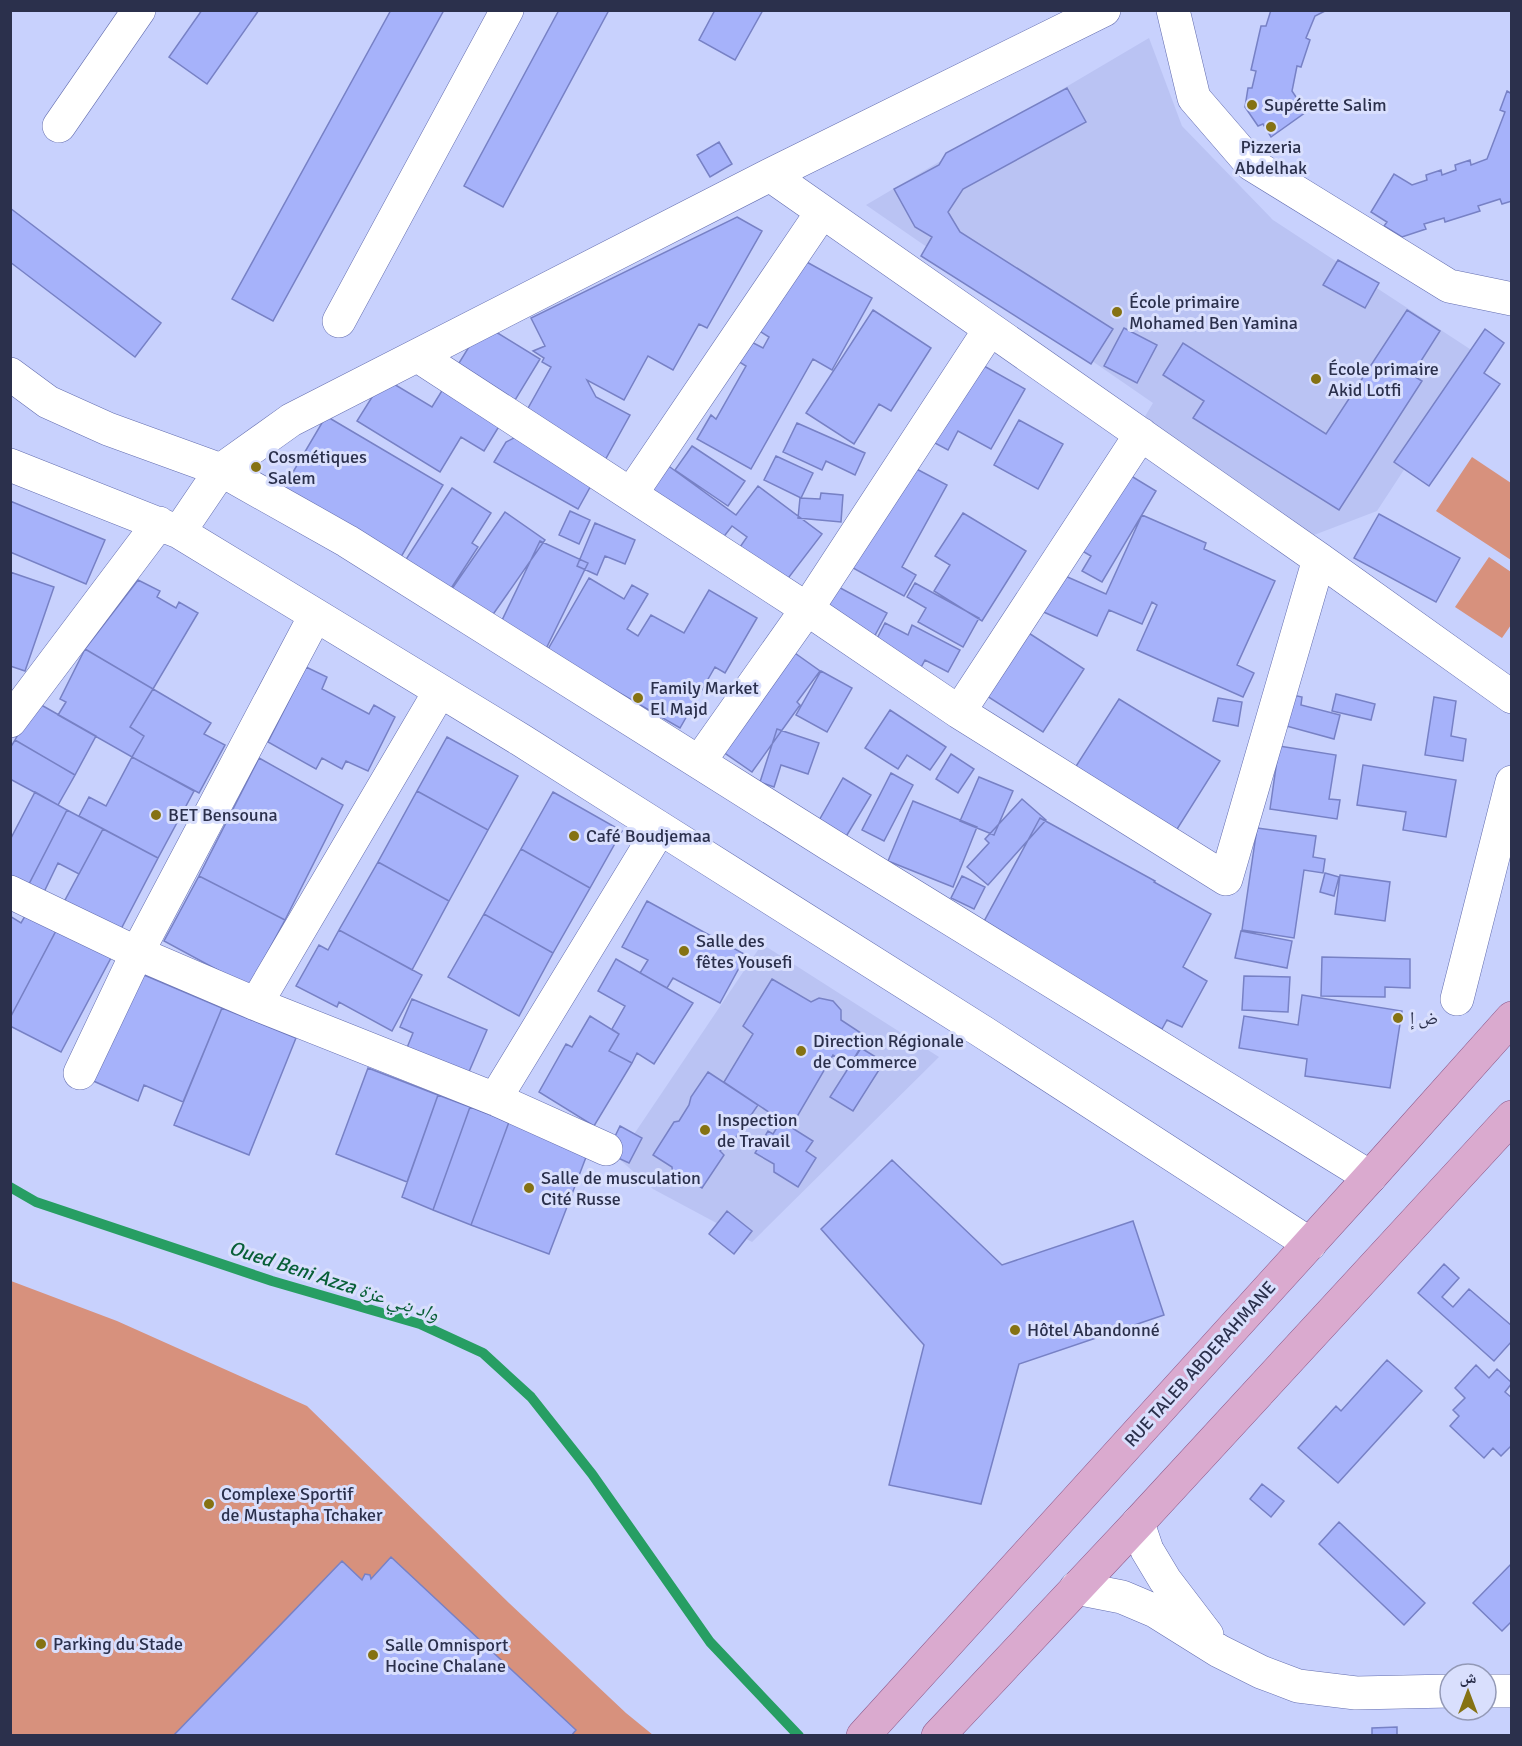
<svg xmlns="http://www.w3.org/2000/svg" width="1522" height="1746" font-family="Signika,'Noto Naskh Arabic',sans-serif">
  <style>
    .built { fill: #bac3f3 }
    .green { fill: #d7917d }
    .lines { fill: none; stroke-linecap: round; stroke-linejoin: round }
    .stream { stroke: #279e63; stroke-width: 10 }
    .building { fill: #a6b2fa; stroke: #7781c5; stroke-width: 1.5 }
    .minor-casing { stroke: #636daf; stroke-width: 34 }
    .major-casing { stroke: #8d5b8c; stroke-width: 34 }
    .minor { stroke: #fff; stroke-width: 33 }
    .major { stroke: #daaacf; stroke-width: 33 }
    .poi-dot { fill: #857213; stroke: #d9dffd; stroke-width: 2 }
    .labels { text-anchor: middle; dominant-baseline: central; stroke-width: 6; stroke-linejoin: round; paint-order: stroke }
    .poi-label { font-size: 18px; fill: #2b304c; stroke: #d9dffd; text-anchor: start }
    .street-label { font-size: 18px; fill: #2b304c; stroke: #d9dffd }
    .water-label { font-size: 20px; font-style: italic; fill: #085f37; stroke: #d9dffd }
  </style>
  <rect width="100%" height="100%" fill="#c8d1fd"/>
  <path class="built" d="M1149,38L1182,126L1273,220L1479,355L1377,511L1314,535L1144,418L1153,403L866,205Z
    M762,944L939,1057L752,1242L653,1189L618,1158Z"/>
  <path class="green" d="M1472,457L1511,483V560L1436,511Z
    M1489,557L1511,572V625L1502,638L1455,607Z
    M11,1281L117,1321L307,1406L509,1603L626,1713L653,1735L11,1736Z"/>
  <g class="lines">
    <path class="stream" d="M10,1187L36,1202L272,1281L420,1324L483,1353L531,1397L592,1474L710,1642L799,1736"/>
  </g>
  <path class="building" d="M202,10H259L207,84L169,57Z
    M391,10H444L273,321L232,299Z
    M559,10H609L503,207L464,186Z
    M715,10H763L735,60L699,40Z
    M1271,10H1327L1315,16L1306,38L1310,40L1301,67L1297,66L1292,91L1306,112L1271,137L1263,124L1258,126L1245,107L1248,88H1252L1256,71L1251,70L1261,26H1266Z
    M1067,88L1086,122L963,189L948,212L960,232L1113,329L1091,364L921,256L932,237L915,227L894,189L939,165L946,153Z
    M1507,91L1512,94V201L1502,204L1500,199L1478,206L1480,211L1445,222L1444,218L1424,224L1426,229L1402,237L1384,226L1387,222L1371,212L1394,174L1412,185L1427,180L1426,175L1441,170L1442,175L1456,170L1455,165L1470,160L1471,165L1487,159L1505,112L1500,110Z
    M719,142L732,164L710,177L697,155Z
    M10,208L161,323L135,357L10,262Z
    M737,217L762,231L707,328L699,324L673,370L648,356L624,400L587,380L596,397L630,415L578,509L494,462L506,442L536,427L527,410L551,367L542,362L544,358L533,351L545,346L531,318Z
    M794,255L872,298L832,370L813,359L751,469L697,439L711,415L716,419L746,366L728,355L740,336L763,348L769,337L753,327Z
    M1338,260L1379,283L1365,308L1323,285Z
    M873,310L931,348L891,411L879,404L854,444L806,413Z
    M1407,310L1440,331L1412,375L1422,381L1339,510L1193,418L1204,401L1163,375L1183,343L1326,434Z
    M483,324L540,359L484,451L461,437L440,472L357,421L384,378L432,407Z
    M1124,328L1157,345L1137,383L1104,366Z
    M1485,329L1504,343L1484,373L1500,384L1429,486L1394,462Z
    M961,353L1025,389L991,449L958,431L948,450L916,433Z
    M326,416L443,485L401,557L283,489Z
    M1019,420L1063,444L1038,489L994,465Z
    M797,423L865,453L855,475L826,461L822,470L783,452Z
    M692,446L745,481L728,506L675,470Z
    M776,456L813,473L801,498L764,480Z
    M663,462L736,515L758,486L822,534L786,581L740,547L747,537L732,526L712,552L638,497Z
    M909,465L947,485L902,567L916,575L904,596L853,568Z
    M1118,468L1156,491L1102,582L1082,571L1091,556L1072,545Z
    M452,488L491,513L472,543L478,547L450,590L405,561Z
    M821,493L843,495L841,522L798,518L800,498L820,499Z
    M10,501L105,540L86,584L10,552Z
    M570,511L590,520L579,544L559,535Z
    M505,512L545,540L487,623L447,596Z
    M963,513L1026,551L982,621L934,591L950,565L935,556Z
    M1379,514L1460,558L1436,602L1354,558Z
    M1142,515L1206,543L1204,549L1275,581L1237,665L1254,673L1243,697L1137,650L1157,605L1152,602L1142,624L1109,610L1097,636L1037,609L1054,571L1106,594Z
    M595,523L635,540L625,564L605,556L597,575L577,566Z
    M540,541L588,563L541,659L494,637Z
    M10,572L54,587L25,671L10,666Z
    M818,576L887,613L866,652L797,615Z
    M589,578L624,599L632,585L648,594L627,629L638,636L651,615L684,633L709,590L757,618L725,673L715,667L680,728L547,651Z
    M138,580L160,591L157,597L176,608L179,602L198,613L153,689L85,649Z
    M915,583L979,618L963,647L918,622L926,608L907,597Z
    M885,623L908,635L912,625L960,650L948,672L925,660L912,684L866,660Z
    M1018,626L1084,669L1043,732L976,689Z
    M85,649L153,689L130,727L144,736L132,757L58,715L66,702L60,699Z
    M792,651L820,671L797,702L800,705L752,772L713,745Z
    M306,667L327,677L322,689L369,714L374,705L395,717L368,771L346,761L342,769L322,758L316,769L268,742Z
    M821,671L852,688L827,732L796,715Z
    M153,689L211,723L204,734L225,745L199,793L132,757L144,736L130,727Z
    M1275,691L1302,697L1301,705L1340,715L1334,739L1268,721Z
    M1336,694L1375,704L1371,720L1332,711Z
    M1434,697L1456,701L1451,736L1466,739L1463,761L1425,755Z
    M1218,698L1242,702L1238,726L1213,721Z
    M1119,699L1220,761L1174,834L1073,771Z
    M36,702L96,736L75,775L15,740Z
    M890,710L946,747L930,770L907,755L898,769L865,748Z
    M777,729L819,743L808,774L781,765L774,787L760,782Z
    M447,737L518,776L488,830L417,791Z
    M15,740L75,775L58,805L10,779V748Z
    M1279,746L1336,755L1329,799L1340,800L1337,819L1270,809Z
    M951,754L974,769L958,793L936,779Z
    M132,757L194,791L158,858L79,816L89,797L106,806Z
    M259,758L343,805L285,920L199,876Z
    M1363,765L1456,780L1446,837L1403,830L1406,812L1357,805Z
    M891,773L913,785L884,841L862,830Z
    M979,777L1013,791L994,835L960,821Z
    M843,778L871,795L844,840L817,824Z
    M417,791L488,830L449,901L378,862Z
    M35,792L67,810L29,884L10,875V840Z
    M553,792L622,831L590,888L521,849Z
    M1022,799L1046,820L988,885L967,867L989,843L985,839Z
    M913,801L977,827L953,887L888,861Z
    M67,810L103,829L79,874L58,863L44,892L29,884Z
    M1040,818L1155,881L1154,882L1211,914L1183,967L1207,981L1182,1027L1167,1020L1162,1029L1109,1001L975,938Z
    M1257,828L1316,836L1313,857L1325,859L1323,873L1304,870L1294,938L1242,930Z
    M103,829L158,858L120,931L64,902Z
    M521,849L590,888L553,953L484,914Z
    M378,862L449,901L412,970L339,930Z
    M1325,873L1339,877L1334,896L1320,892Z
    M1340,875L1390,882L1385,921L1335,914Z
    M199,876L285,920L249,987L164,941Z
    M962,876L985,887L974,909L951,898Z
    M647,901L746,955L720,1003L673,978L667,988L640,973L648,960L622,947Z
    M28,911L58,927L10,1018V916L21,923Z
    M484,914L553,953L519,1016L448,977Z
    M58,927L112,956L61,1052L10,1026V1018Z
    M339,930L422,975L392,1031L339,1002L337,1007L296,986L319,945L328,950Z
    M1241,931L1292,941L1287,968L1235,958Z
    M1322,957L1410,959V988L1385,987V997L1321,996Z
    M616,959L693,1003L654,1064L637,1053L632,1063L609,1051L619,1034L612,1029L625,1006L598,991Z
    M137,972L222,1008L183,1102L144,1085L138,1101L89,1079Z
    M1244,976L1290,977L1288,1012L1242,1010Z
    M772,979L811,1002L819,998L833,1001L841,1010V1020L867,1037L850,1065L833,1055L791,1127L724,1082L753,1034L743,1026Z
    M1302,995L1402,1011L1390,1088L1305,1076L1307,1059L1239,1048L1244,1016L1298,1025Z
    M412,999L487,1030L465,1081L404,1055L413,1033L400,1027Z
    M222,1008L296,1038L249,1155L174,1125Z
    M590,1016L619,1034L609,1051L632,1063L594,1126L539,1092L566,1044L572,1047Z
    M861,1048L884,1062L853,1111L830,1097Z
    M368,1068L438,1095L407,1182L336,1154Z
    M708,1072L758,1105L734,1140L730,1137L720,1151L724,1155L702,1188L685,1177L673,1178L672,1167L653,1155L674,1122L679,1121L689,1105L691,1097Z
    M438,1095L470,1107L433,1210L402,1197Z
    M470,1107L509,1122L471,1225L433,1210Z
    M781,1121L813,1141L806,1151L816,1158L798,1187L774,1172V1164L755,1153L768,1131L773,1134Z
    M509,1122L588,1152L549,1254L471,1225Z
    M620,1126L642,1138L629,1163L607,1153Z
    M892,1160L1002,1265L1133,1221L1164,1315L1019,1364L981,1504L889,1485L924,1345L821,1229Z
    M727,1211L752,1231L734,1254L709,1234Z
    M1444,1264L1459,1278L1442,1297L1453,1307L1469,1289L1512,1326V1341L1494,1361L1418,1293Z
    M1387,1360L1422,1391L1338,1483L1298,1448L1336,1406L1341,1411Z
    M1476,1365L1489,1378L1497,1369L1512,1383L1505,1392L1512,1398V1445L1501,1456L1493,1448L1484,1458L1450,1426L1459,1416L1453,1410L1465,1398L1455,1388Z
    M1262,1484L1284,1501L1271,1517L1250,1499Z
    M1339,1522L1425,1603L1404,1625L1319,1544Z
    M391,1557L576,1730L571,1736H173L342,1561L362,1580L365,1574L370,1575L371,1579Z
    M1512,1563V1621L1502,1631L1473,1603Z
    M1397,1727V1736H1372V1728Z"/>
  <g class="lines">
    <defs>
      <path id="minor" d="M1173,10L1194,98L1251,164L1449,286L1512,299
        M59,126L139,10
        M770,175L1319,559L1512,697
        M339,321L507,10
        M418,356L807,609L959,712L1226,879L1319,559
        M10,374L48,402L108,429L221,470L347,541L829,844L1370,1177
        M10,465L179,532L521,740L660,828L983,1032L1310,1244
        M631,494L822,212
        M179,532L221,470L291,420L770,175L1104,10
        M959,712L1141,434
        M10,721L159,523
        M699,762L807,609L990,329
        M10,892L137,953L256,1004L495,1099L606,1149
        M1457,999L1512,782
        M256,1004L440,691
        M80,1073L137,953L315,616
        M495,1099L660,828
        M1138,1523L1147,1550L1165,1580L1207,1635
        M1076,1588L1122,1597L1155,1611L1219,1651L1261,1672L1298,1686L1356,1693L1450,1691
        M1486,1691H1512"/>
      <path id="major" d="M863,1736L1370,1177L1512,1018
        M938,1736L1138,1523L1512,1117"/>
    </defs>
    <use href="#minor" class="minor-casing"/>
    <use href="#major" class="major-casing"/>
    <use href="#minor" class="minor"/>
    <use href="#major" class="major"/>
  </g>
  <g class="poi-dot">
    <circle cx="1252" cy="105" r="6"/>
    <circle cx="1271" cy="127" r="6"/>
    <circle cx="1117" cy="312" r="6"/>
    <circle cx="1316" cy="379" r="6"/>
    <circle cx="256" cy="467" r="6"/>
    <circle cx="638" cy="698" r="6"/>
    <circle cx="156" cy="815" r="6"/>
    <circle cx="574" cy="836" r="6"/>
    <circle cx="684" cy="951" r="6"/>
    <circle cx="1398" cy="1018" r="6"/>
    <circle cx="801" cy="1051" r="6"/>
    <circle cx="705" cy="1130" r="6"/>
    <circle cx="529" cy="1188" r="6"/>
    <circle cx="1015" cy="1330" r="6"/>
    <circle cx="209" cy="1504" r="6"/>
    <circle cx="41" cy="1644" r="6"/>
    <circle cx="373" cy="1655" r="6"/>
  </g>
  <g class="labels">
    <g class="poi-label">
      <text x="1264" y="105">Supérette Salim</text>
      <text x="1271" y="147" text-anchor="middle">Pizzeria<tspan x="1271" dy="21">Abdelhak</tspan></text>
      <text x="1129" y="302">École primaire<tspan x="1129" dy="21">Mohamed Ben Yamina</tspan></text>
      <text x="1328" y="369">École primaire<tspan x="1328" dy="21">Akid Lotfi</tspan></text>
      <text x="268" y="457">Cosmétiques<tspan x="268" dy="21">Salem</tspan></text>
      <text x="650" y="688">Family Market<tspan x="650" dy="21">El Majd</tspan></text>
      <text x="168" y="815">BET Bensouna</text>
      <text x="586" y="836">Café Boudjemaa</text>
      <text x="696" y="941">Salle des<tspan x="696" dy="21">fêtes Yousefi</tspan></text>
      <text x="1410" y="1018">ض إ</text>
      <text x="813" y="1041">Direction Régionale<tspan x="813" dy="21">de Commerce</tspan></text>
      <text x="717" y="1120">Inspection<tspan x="717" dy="21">de Travail</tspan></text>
      <text x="541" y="1178">Salle de musculation<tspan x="541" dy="21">Cité Russe</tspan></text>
      <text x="1027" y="1330">Hôtel Abandonné</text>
      <text x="221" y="1494">Complexe Sportif<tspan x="221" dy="21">de Mustapha Tchaker</tspan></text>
      <text x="53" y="1644">Parking du Stade</text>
      <text x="385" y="1645">Salle Omnisport<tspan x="385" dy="21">Hocine Chalane</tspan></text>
    </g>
    <g class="street-label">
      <text transform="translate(1200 1364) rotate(-48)">RUE TALEB ABDERAHMANE</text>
    </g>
    <g class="water-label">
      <text transform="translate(334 1281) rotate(18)">Oued Beni Azza واد بني عزة</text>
    </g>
  </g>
  <rect width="1522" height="1746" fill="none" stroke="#2b304c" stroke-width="24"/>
  <g transform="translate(1468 1692)"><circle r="28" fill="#d9dffd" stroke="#9399b6" stroke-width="1.5"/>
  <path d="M0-4.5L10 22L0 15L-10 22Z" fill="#857213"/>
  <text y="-9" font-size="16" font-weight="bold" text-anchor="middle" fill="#2b304c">ش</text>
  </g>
</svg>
